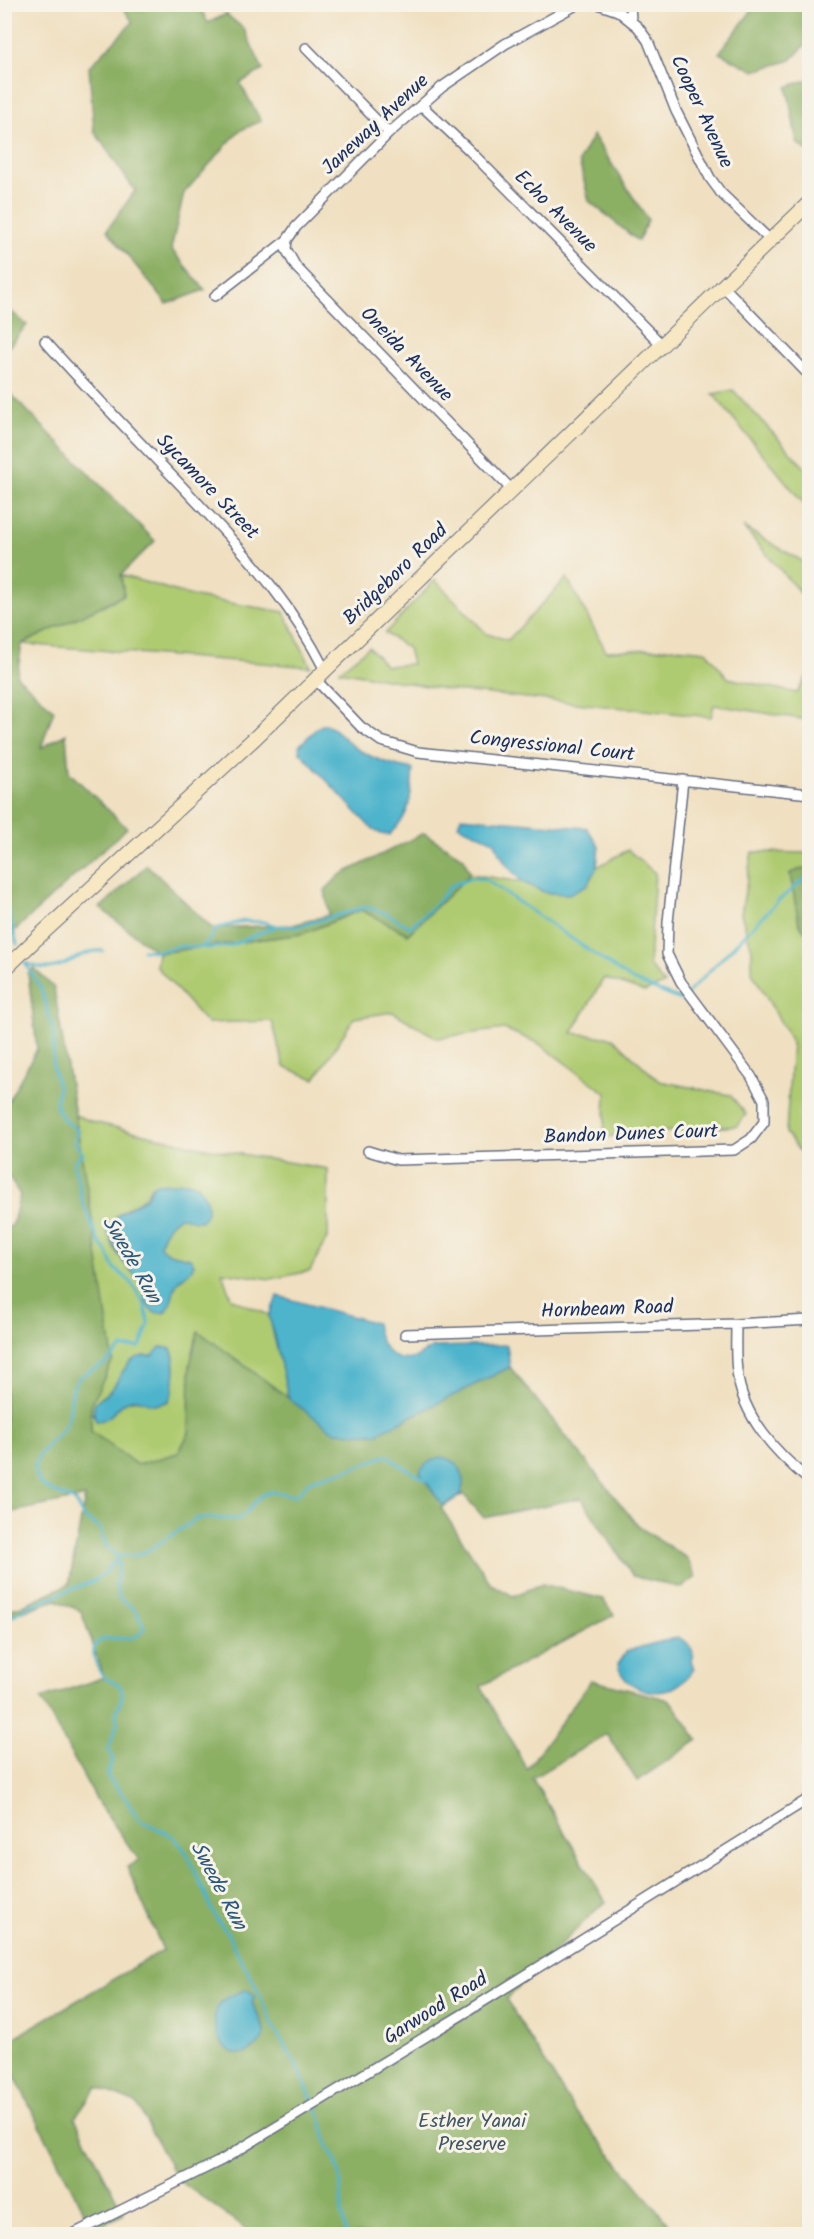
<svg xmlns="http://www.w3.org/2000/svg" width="814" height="2239" font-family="Kalam,sans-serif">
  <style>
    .green { fill: #afcb71; stroke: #657d68; stroke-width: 1.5; fill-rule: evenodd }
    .forest { fill: #8baf63; stroke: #536f60; stroke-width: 1.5 }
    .water { fill: #4db4cc; stroke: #347295; stroke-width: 1.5 }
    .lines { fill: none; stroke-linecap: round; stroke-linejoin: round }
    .stream { stroke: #4db4cc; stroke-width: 3 }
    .street-casing { stroke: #666d81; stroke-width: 12 }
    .secondary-casing { stroke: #666d81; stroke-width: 16 }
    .street { stroke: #fff; stroke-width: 9 }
    .secondary { stroke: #f7e8c3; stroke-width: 14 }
    .labels { text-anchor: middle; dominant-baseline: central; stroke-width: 6; stroke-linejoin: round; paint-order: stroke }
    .street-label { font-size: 20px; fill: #1b2f5e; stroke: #f7f3e8 }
    .park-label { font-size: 20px; fill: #405663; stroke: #f7f3e8 }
    .water-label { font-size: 21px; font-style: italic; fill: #2a577f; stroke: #f7f3e8 }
  </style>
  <rect width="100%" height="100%" fill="#f7f3e8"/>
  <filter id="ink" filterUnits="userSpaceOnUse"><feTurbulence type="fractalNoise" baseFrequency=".0167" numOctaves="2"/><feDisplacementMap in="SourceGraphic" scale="12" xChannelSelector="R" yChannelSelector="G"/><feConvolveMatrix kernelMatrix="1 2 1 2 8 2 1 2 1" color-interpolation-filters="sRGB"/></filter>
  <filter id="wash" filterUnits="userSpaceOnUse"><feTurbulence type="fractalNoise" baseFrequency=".008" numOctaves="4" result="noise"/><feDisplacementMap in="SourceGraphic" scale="24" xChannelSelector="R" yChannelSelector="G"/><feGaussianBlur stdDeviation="1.35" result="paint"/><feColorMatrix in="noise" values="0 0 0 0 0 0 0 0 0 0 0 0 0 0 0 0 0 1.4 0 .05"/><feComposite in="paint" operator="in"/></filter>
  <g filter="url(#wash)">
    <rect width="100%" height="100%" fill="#f0e0c1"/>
    <path class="green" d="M733,390L809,472V510L713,394Z
      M743,527L809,565V603Z
      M121,575L195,597L284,612L311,667L22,644L124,595Z
      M567,578L606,651L677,648L706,651L728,678L797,693L809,673V720L714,705L711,717L450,690L339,671L369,647L386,666L412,664L408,648L385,633L435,580L487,634L508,640Z
      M628,850L655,873L649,965L664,984L644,992L604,978L572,1033L613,1038L659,1081L730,1095L746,1114L737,1126L604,1137L606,1093L538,1043L504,1029L437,1038L393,1012L354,1018L315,1079L284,1067L272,1021L207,1023L156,966L158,953L302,934L361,910L408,934L470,874L522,882L546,893L587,885L597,867Z
      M752,852L809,853V867L790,873L799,924L809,936V1164L786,1133L792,1042L752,972V949L741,914Z
      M75,1115L93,1122L205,1148L328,1169V1236L310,1271L271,1279L222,1272L231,1298L269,1315L289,1399L198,1332L190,1365L189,1433L178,1453L137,1465L91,1431L90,1405L113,1360ZM187,1182L198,1185C206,1201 204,1204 200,1221C193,1222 187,1216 180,1217C170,1219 161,1237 160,1246L168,1253L190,1258L194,1264C190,1275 184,1274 178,1282C171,1291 173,1304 165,1313C157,1303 150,1292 142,1283C128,1266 95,1238 117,1216C131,1202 143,1205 151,1186ZM162,1347L171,1349C179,1364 173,1385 169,1401C152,1409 143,1397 132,1400C116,1403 116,1419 96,1421C88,1395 105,1400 114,1386C125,1368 129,1354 153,1356Z"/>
    <path class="forest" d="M121,5H199L208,23L226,14L244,29L263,70L240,83L261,121L239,131L184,193L171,249L205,290L167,304L107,230L135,191L94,131L89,67L133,22Z
      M756,5H809L810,40L791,60L755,71L719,53Z
      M809,79H810L809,152L797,143L787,87Z
      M593,135L648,220L638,241L589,201L579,161Z
      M5,306L27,325L5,351Z
      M5,388L155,541L121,575L124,595L22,644L17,676L54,710L41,748L66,734L69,772L127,828L12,933L4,896Z
      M424,833L464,858L470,874L408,934L361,910L302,934L158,953L100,908L147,865L212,928L293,925L329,915L325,890L340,875Z
      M809,867H810L809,936L799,924L790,873Z
      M34,968L54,988L92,1218L113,1360L91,1405V1431L137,1465L178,1453L189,1433L190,1365L198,1331L335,1432L376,1434L510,1367L639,1527L687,1558L696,1577L682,1588L633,1576L581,1498L484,1518L463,1494L441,1508L491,1584L513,1596L542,1584L603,1599L614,1615L481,1686L527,1769L591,1680L670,1700L698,1740L637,1781L607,1734L532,1778L606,1902L595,1911L506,1999L575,2111L677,2234H253L177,2179L136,2103L97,2087L75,2118L124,2214L93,2230L5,2057V2043L163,1950L127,1867L139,1860L96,1799L41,1699L104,1677L81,1611L56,1600L5,1617V1610L19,1607L69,1584L85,1497L12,1512L5,1517V1271L10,1260L5,1257V1227L12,1226L20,1195L5,1170V1107L37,1049L28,973Z"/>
    <path class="water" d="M325,724C339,730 347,743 359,750C376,760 394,766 413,769C410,800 413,812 389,835L381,834L369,826L300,752L299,746L318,727Z
      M461,817L587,828L599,846L597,867L587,885L569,894L546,893L522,882L505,863L494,841L458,825Z
      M187,1182C202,1183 213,1206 204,1218C197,1226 189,1217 182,1217C171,1217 161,1237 160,1246L168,1253L190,1258L194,1265C189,1275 181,1276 177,1283C172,1293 173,1303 166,1312L155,1313L149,1308L146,1302L143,1284L123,1262L108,1233L110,1226L118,1215L146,1198L154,1184Z
      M278,1296L376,1323C378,1340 388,1363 411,1359C420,1357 426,1348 436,1347C460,1346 483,1346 507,1345L510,1367L376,1434L335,1432L289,1399L269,1315Z
      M160,1347L171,1349C177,1361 175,1389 169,1401C147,1410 145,1397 132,1399C117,1403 113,1421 96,1421C87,1395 105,1401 114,1386C125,1368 129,1354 153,1356Z
      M441,1457C462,1461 466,1476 461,1495L443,1506L420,1473C422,1465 433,1459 441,1457Z
      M677,1637C687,1641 697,1649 691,1660L694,1669C689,1677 678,1687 668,1690C650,1696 621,1685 618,1664L627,1651Z
      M247,1989L255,1996L252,2001C254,2011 266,2025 264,2035C263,2041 257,2046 252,2049C227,2068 204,2025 220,2004C227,1994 238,1994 247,1989Z"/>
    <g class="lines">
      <path class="stream" d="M4,889L7,908L17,944
        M202,947L207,943L217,928L244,921L264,922L276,926L297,927L366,907L385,913L410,927L433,907L451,886L471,878L485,879L632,980L681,1000L778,901L810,874
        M143,950L159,951L181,946L210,948L230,946L276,926
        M25,963L41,988L54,1033L53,1068L58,1087L56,1106L63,1119L77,1130L75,1142L83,1154L76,1159L74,1164L82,1200L99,1242L107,1252L114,1268L130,1281L144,1303L149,1324L140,1347L122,1348C115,1354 109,1361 101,1366C92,1370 83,1373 77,1380C67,1395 74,1415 63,1429C54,1441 30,1457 36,1474C42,1493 61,1492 76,1502L83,1517L100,1528L105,1544L117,1557L119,1565L116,1583L118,1597L136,1611L144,1627C138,1650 99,1627 94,1649C92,1658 99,1672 105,1678C112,1683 121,1682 122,1692C124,1700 117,1706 116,1714C116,1717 118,1720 117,1723C116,1731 111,1740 108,1749L113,1757L107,1776L126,1799L139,1820L171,1835L180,1844L187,1854L217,1920L227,1932L236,1951L255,1984L274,2028L296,2065L319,2113L328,2147L335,2159L340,2173L342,2213L346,2234
        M25,963C32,965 41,969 49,968C68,967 82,949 103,951
        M117,1556L136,1555L149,1550L198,1518L239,1519C250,1511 256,1494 272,1492C280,1491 287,1496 296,1495L311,1480L351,1469L385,1456H389L398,1464L426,1480
        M4,1621L29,1606L96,1580L109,1569L111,1563H119"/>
    </g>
  </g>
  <g filter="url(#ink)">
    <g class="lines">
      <defs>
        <path id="street" d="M598,4L618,11L638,27L648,41L676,111L710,178L721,193L770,240
          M630,4L631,20
          M306,48L389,133
          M421,105L468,149L662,345
          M287,240L286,249L296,267L511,489
          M723,286L810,376
          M215,296L287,240L296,227L389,133L442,87L505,44L578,4
          M45,341C98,401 154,456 208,514C257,566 292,606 325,670
          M316,680L361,727L381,741L418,752L810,794
          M368,1151L398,1160L734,1150L751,1139L764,1122V1100L751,1076L681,982L667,954L668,922L683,780
          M736,1324C736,1340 735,1356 737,1371C742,1417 776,1453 810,1481
          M405,1334L736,1324L810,1320
          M73,2234L222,2160L468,2011L810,1798"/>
        <path id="secondary" d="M4,970L35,940L256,737L810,202"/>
      </defs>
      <use href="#street" class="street-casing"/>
      <use href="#secondary" class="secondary-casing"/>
      <use href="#street" class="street"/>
      <use href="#secondary" class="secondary"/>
    </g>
  </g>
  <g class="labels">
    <g class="street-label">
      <text transform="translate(701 112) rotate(65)">Cooper Avenue</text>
      <text transform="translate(376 125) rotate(-43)">Janeway Avenue</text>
      <text transform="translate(555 212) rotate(45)">Echo Avenue</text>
      <text transform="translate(406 355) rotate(46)">Oneida Avenue</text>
      <text transform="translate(207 487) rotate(46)">Sycamore Street</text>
      <text transform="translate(396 575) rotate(-44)">Bridgeboro Road</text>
      <text transform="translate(552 747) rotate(6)">Congressional Court</text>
      <text transform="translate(631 1135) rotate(-2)">Bandon Dunes Court</text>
      <text transform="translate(607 1310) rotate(-2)">Hornbeam Road</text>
      <text transform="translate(436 2009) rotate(-32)">Garwood Road</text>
    </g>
    <g class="park-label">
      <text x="472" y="2122">Esther Yanai<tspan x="472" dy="23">Preserve</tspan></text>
    </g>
    <g class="water-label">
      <text transform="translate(131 1260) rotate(60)">Swede Run</text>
      <text transform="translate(218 1886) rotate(62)">Swede Run</text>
    </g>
  </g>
  <rect width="814" height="2239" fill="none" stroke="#f7f3e8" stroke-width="24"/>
</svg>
